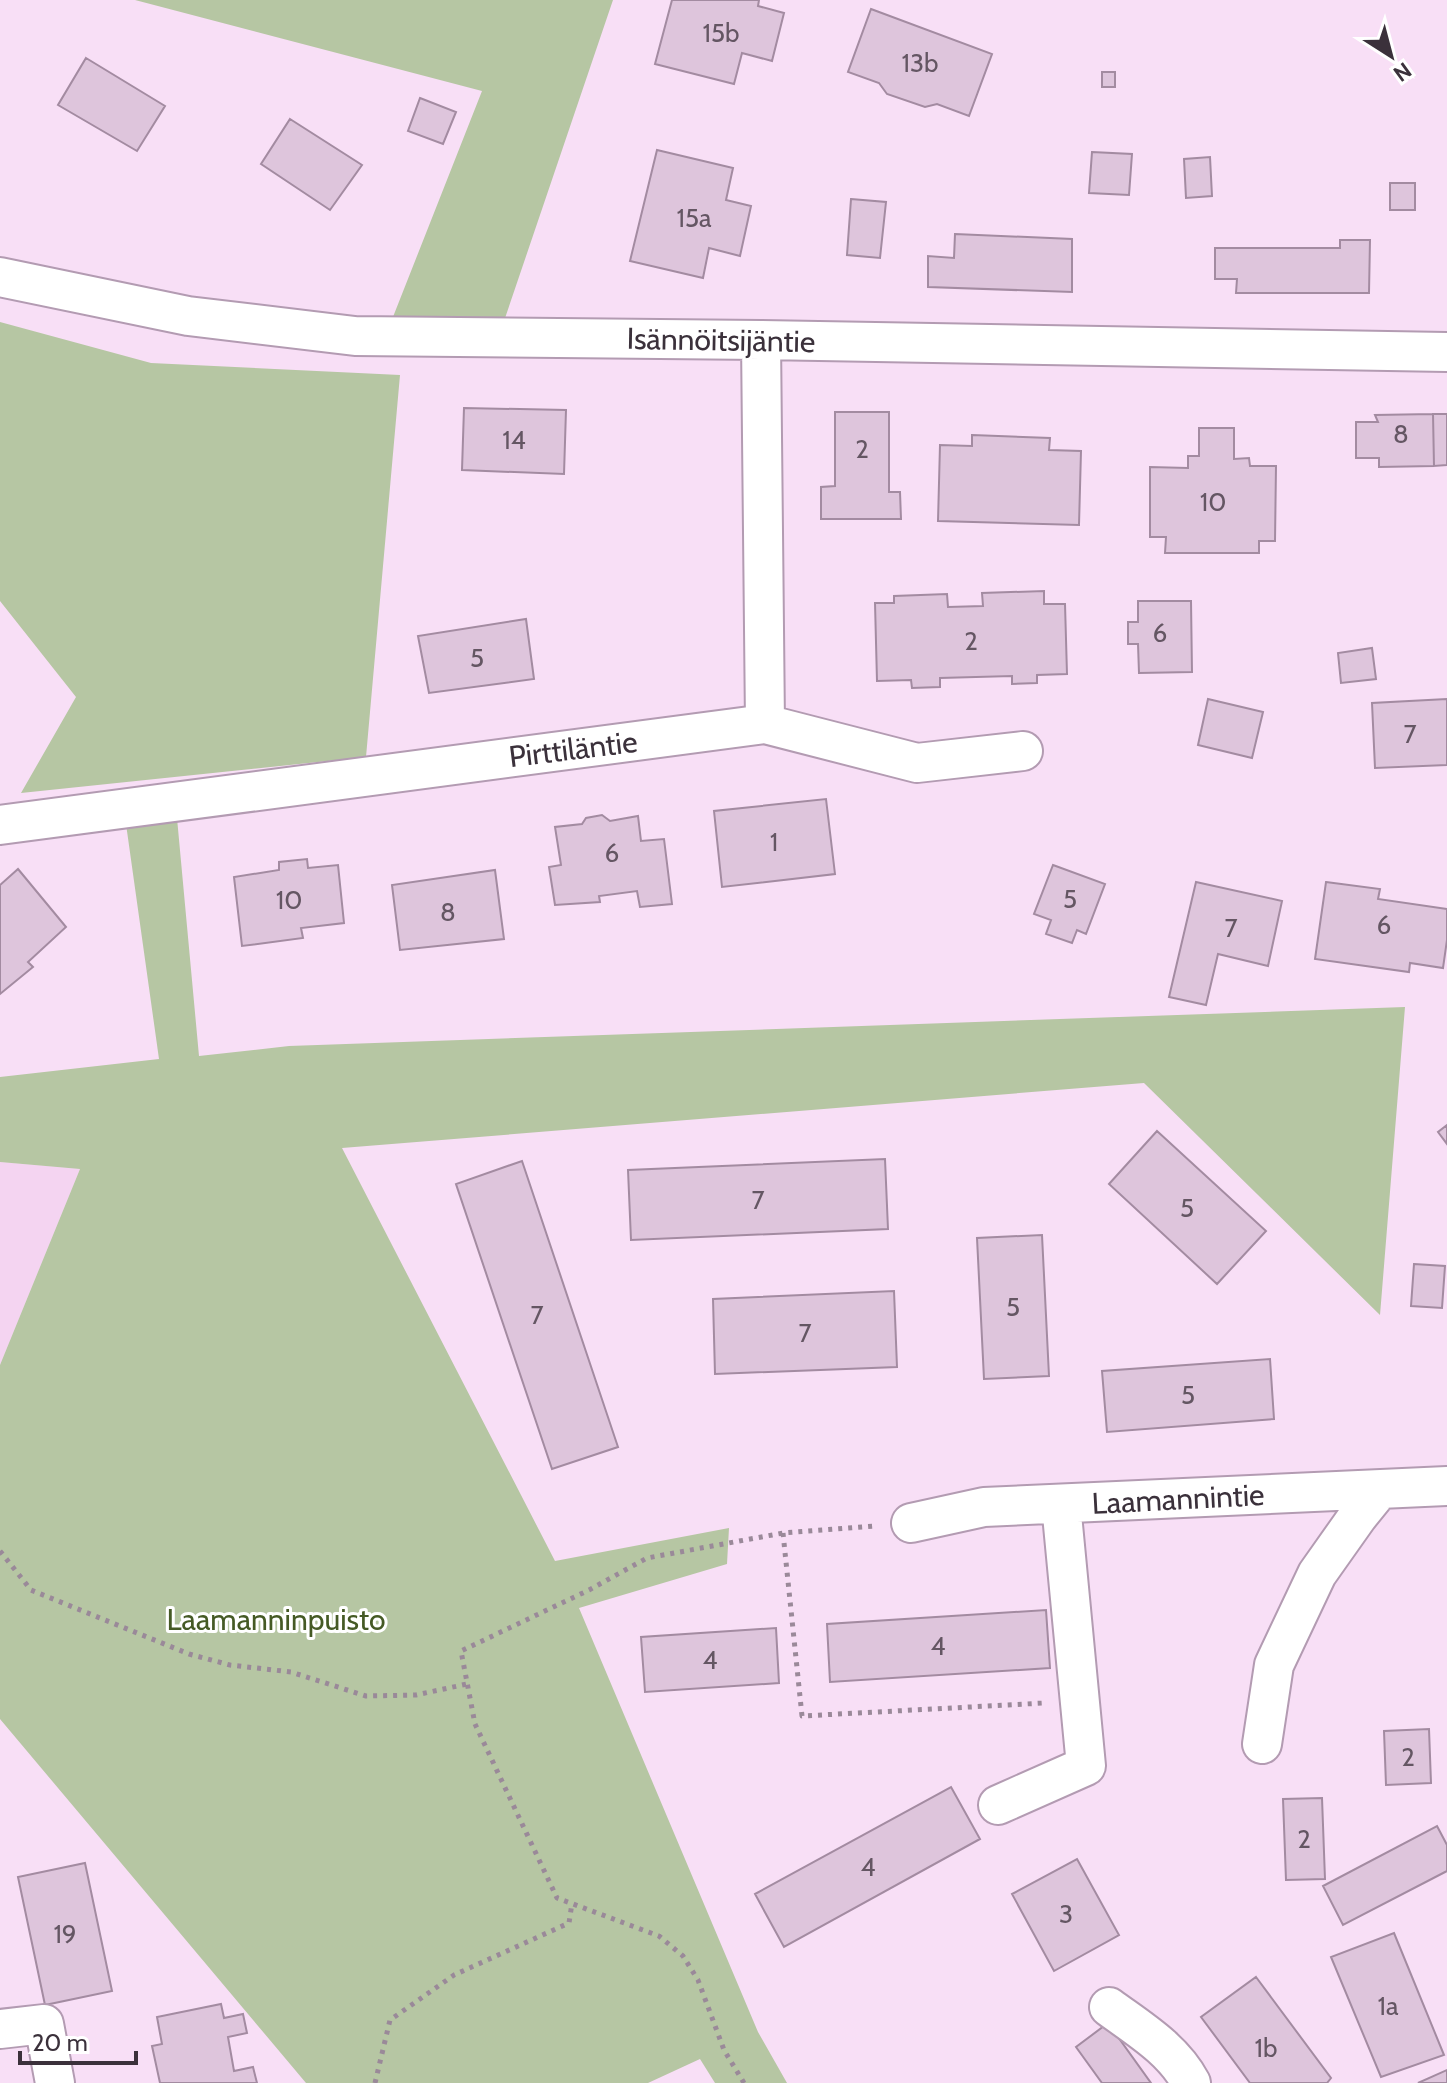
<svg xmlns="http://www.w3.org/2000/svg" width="1447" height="2083" font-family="Cabin,sans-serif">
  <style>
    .built { fill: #f4d4f1 }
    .green { fill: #b6c6a3 }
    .building { fill: #dec5dc; stroke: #a38ba1; stroke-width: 2 }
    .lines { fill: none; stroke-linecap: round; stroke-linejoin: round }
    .minor-casing { stroke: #b39bb2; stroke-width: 42 }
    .path { stroke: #9a8999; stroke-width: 5; stroke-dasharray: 4 6; stroke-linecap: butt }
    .minor { stroke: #fff; stroke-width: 38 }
    .labels { text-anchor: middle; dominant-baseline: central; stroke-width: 6; stroke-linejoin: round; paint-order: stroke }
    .number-label { font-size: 26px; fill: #645663 }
    .street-label { font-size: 30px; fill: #3b313b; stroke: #fff }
    .park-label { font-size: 30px; fill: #455a25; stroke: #fff }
  </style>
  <rect width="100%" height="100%" fill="#f8dff6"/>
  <path class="built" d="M0,1162L80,1169L0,1365Z"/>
  <path class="green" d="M135,0H613L503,324L391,322L482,91Z
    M0,322L151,363L400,375L366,757L21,793L76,697L0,601Z
    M177,818L199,1056L289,1046L1405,1007L1380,1315L1144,1083L342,1148L555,1561L729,1528L727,1564L579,1608L758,2032L787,2083H715L700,2059L648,2083H306L0,1719V1365L80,1169L0,1162V1077L159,1059L126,824Z"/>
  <path class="building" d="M672,0H759L758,6L784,13L772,61L742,53L734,84L655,64Z
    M871,9L992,54L969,116L937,104L925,107L887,94L879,83L848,72Z
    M86,58L165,106L137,151L58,105Z
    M1102,72H1115V87H1102Z
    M420,98L456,112L443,144L408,131Z
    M290,119L362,165L330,210L261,164Z
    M657,150L733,168L726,200L751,206L740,256L709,248L703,278L630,261Z
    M1092,152L1132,154L1129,195L1089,193Z
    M1210,157L1212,196L1186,198L1184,159Z
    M1390,183H1415V210H1390Z
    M851,199L886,202L880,258L847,255Z
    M955,234L1072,239V292L928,287V256L954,258Z
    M1340,240H1370L1369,293H1236L1237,279H1215V248H1340Z
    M464,408L566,410L564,474L462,470Z
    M835,412H889V492H900L901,519H821V487L835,486Z
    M1433,414L1434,466L1379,467V458H1356V422H1378L1375,415Z
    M1433,414H1447V465L1434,466Z
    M1199,428H1234V459L1249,458L1250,466H1276L1275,541H1259V553H1165L1166,537H1150V467L1188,468V456H1199Z
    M972,435L1050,438L1049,450L1081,451L1079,525L938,521L940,445L972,446Z
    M1044,591V604H1065L1067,674L1037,675V683L1012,684V676L940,678V687L912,688L911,680L877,681L875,603H894V596L947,594L948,607L983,606L982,593Z
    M1138,601H1191L1192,672L1139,673L1138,644H1128V622H1138Z
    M526,619L534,679L429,693L418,636Z
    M1372,648L1376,679L1341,683L1338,653Z
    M1208,699L1263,712L1252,758L1198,745Z
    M1447,699V765L1375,768L1372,703Z
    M826,799L835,874L722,887L714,811Z
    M602,815L610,821L638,816L641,841L664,839L672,904L640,907L637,891L599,896L600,902L555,905L549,867L561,865L555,827L582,824L586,818Z
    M307,859L308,868L338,865L344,923L301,928L303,938L242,946L234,877L279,870V862Z
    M1053,865L1105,884L1086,934L1077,930L1072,943L1046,934L1051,920L1034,914Z
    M18,869L66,927L28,962L33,967L0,994V885Z
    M495,870L504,939L400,950L392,885Z
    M1196,882L1282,901L1268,966L1218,954L1206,1005L1169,997Z
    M1326,882L1380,889L1378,899L1447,909V940L1443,968L1410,963L1409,972L1315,959Z
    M1447,1125V1144L1438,1132Z
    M1157,1131L1266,1231L1217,1284L1109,1184Z
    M885,1159L888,1229L631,1240L628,1170Z
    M522,1161L618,1447L552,1469L456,1184Z
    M1042,1235L1049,1376L984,1379L977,1238Z
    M1414,1264L1445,1266L1442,1308L1411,1306Z
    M894,1291L897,1367L715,1374L713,1299Z
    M1270,1359L1274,1419L1107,1432L1102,1371Z
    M1046,1610L1050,1668L830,1682L827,1624Z
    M776,1628L779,1683L645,1692L641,1637Z
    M1429,1729L1431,1783L1386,1785L1384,1731Z
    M951,1787L980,1839L784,1947L755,1894Z
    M1322,1798L1325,1879L1286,1880L1283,1799Z
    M1437,1826L1447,1845V1871L1343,1925L1323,1886Z
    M1077,1859L1119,1935L1054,1971L1012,1894Z
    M85,1863L112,1991L45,2005L18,1877Z
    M1394,1933L1444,2055L1381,2077L1331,1957Z
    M1256,1977L1331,2078L1327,2083H1250L1201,2017Z
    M221,2004L224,2018L243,2014L247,2033L228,2037L234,2071L253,2067L257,2083H160L152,2046L162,2044L157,2017Z
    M1108,2023L1151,2083H1102L1076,2047Z
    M1447,2070V2083H1418Z"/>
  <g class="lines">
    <defs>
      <path id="minor" d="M0,277L188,316L355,336L761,340L1447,352
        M765,724L917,763L1023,751
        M0,825L765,724L761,340
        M911,1523L984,1507L1447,1486
        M1262,1744L1274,1665L1317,1574L1358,1516L1379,1490
        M998,1805L1086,1766L1061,1504
        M1109,2007C1139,2029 1173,2049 1191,2083
        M0,2029L44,2024L55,2083"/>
    </defs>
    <use href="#minor" class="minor-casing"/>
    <path class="path" d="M783,1533L802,1716L1044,1703
      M0,1551L31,1590L189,1654L230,1665L291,1672L366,1696L416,1695L467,1684
      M375,2083L390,2020L454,1975L569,1923L572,1903
      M744,2083L724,2050L698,1980L683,1956L659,1936L557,1898L475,1724L461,1651L589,1590L647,1558L783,1533L875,1526"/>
    <use href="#minor" class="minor"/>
  </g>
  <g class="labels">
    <g class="number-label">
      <text x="721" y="33">15b</text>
      <text x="920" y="63">13b</text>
      <text x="694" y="218">15a</text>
      <text x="1401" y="434">8</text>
      <text x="514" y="440">14</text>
      <text x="862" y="449">2</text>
      <text x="1213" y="502">10</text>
      <text x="1160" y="633">6</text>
      <text x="971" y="641">2</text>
      <text x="477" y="658">5</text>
      <text x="1410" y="734">7</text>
      <text x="774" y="842">1</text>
      <text x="612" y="853">6</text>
      <text x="1070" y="899">5</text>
      <text x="289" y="900">10</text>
      <text x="448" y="912">8</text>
      <text x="1384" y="925">6</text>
      <text x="1231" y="928">7</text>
      <text x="758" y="1200">7</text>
      <text x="1187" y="1208">5</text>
      <text x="1013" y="1307">5</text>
      <text x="537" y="1315">7</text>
      <text x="805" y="1333">7</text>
      <text x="1188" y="1395">5</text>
      <text x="938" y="1646">4</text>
      <text x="710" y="1660">4</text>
      <text x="1408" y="1757">2</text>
      <text x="1304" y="1839">2</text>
      <text x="868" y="1867">4</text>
      <text x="1066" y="1914">3</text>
      <text x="65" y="1934">19</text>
      <text x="1388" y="2006">1a</text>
      <text x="1266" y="2048">1b</text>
    </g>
    <g class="street-label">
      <text transform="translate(721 340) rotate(1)">Isännöitsijäntie</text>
      <text transform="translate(573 749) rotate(-7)">Pirttiläntie</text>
      <text transform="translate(1178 1499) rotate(-3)">Laamannintie</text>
    </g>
    <g class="park-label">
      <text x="276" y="1619">Laamanninpuisto</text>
    </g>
  </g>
  <g transform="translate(1391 56) rotate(144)" stroke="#ffffff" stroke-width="6" paint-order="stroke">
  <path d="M0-6L14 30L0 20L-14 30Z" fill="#3b313b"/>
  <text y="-12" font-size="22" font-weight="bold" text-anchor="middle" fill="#3b313b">N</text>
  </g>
  <path d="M20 2051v12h116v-12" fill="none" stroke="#3b313b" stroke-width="4"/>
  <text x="32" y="2051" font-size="24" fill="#3b313b" stroke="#ffffff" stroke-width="6" paint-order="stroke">20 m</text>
</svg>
